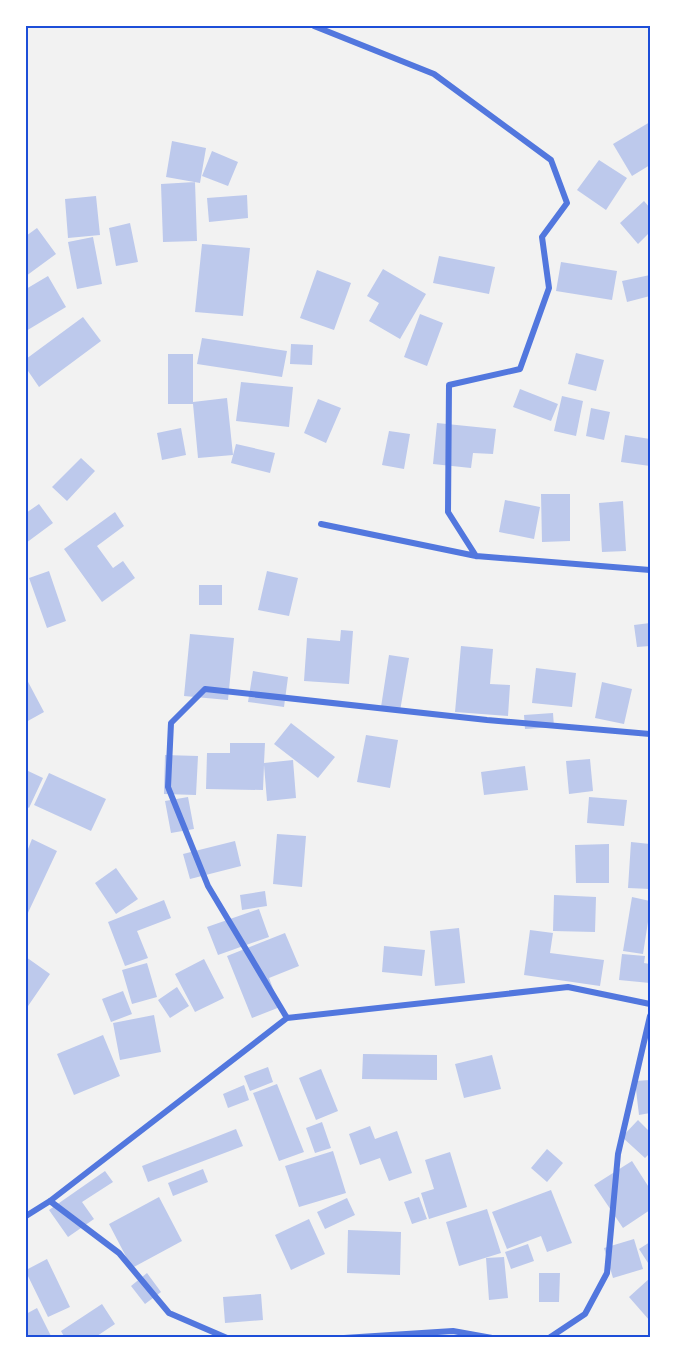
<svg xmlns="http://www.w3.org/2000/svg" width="676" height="1363" font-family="'Exo 2',sans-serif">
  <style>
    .building { fill: #bdc9ec }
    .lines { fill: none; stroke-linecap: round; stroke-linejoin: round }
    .minor { stroke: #5277de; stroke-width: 6 }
    .neatline { fill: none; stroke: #1d4ed8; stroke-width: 2 }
  </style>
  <rect width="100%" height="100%" fill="#f2f2f2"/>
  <path class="building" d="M650,122V165L632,176L613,144Z
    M172,141L206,148L200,183L166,177Z
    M212,151L238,162L228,186L202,176Z
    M599,160L627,178L606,210L577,190Z
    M195,182L197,241L163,242L161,184Z
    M247,195L248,218L209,222L207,198Z
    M96,196L100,235L68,238L65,199Z
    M644,201L650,208V232L638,244L620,223Z
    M130,223L138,262L116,266L109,228Z
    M37,228L56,254L26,276V236Z
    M93,237L102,284L77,289L68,242Z
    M202,244L250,248L243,316L195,312Z
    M439,256L495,267L489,294L433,283Z
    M561,262L617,271L612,300L556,291Z
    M383,269L426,294L400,339L369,321L379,303L367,296Z
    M317,270L351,283L334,330L300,318Z
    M650,275V296L627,302L622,281Z
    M48,276L66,307L26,331V289Z
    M420,314L443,323L427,366L404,357Z
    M83,317L101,341L39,387L26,368V359Z
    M202,338L287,351L282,377L197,364Z
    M291,344L313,345L312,365L290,364Z
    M576,353L604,360L596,391L568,384Z
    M168,354H193V402L227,398L233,455L198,458L193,404H168Z
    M241,382L293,387L289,427L236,421Z
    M520,389L558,404L551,421L513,407Z
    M562,396L583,401L576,436L554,431Z
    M318,399L341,408L326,443L304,433Z
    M591,408L610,412L604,440L586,436Z
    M437,423L496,429L493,454L473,453L471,468L433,464Z
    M181,428L186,455L162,460L157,433Z
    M389,431L410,434L404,469L382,465Z
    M625,435L650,439V466L621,462Z
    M236,444L275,453L270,473L231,463Z
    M81,458L95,471L67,501L52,487Z
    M541,494H570V541L542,542Z
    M505,500L540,507L534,539L499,532Z
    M623,501L626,551L602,552L599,503Z
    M39,504L53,523L26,543V513Z
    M115,512L124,526L97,546L113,568L123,561L135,578L102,602L64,549Z
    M49,571L66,621L47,628L29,578Z
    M267,571L298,578L289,616L258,610Z
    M199,585H222V605H199Z
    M650,623V646L637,647L634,625Z
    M341,630L353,631L349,684L304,681L307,638L340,641Z
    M190,634L234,638L228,700L184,696Z
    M461,646L493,649L490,684L510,685L508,716L455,712Z
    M389,655L409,658L400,711L381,707Z
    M536,668L576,673L572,707L532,703Z
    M253,671L288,677L284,707L248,702Z
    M26,678L44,712L26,722Z
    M602,682L632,689L624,724L595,718Z
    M553,713L554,727L525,729L524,715Z
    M291,723L335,757L318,778L274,744Z
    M366,735L398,740L390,788L357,782Z
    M230,743H265L264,763L293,760L296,798L267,801L264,765L263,790L206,789L207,753H230Z
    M165,755L198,756L196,795L164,794Z
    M590,759L593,791L569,794L566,761Z
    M525,766L528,790L484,795L481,772Z
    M26,770L43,778L29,808L26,806Z
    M49,773L106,799L91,831L34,805Z
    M188,797L194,829L171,833L165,801Z
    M589,797L627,800L624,826L587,823Z
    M277,834L306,836L302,887L273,884Z
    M32,839L57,851L26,917V854Z
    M235,841L241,866L190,879L183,854Z
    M631,842L650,844V889L628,888Z
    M609,844V883H576L575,845Z
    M116,868L138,899L116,914L95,883Z
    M265,891L267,906L242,910L240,895Z
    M554,895L596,897L595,932L553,931Z
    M632,897L650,901V909L643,954L623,951Z
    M164,900L171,918L137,931L148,958L125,966L108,922Z
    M259,909L269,937L218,955L207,927Z
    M459,928L465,983L435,986L430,931Z
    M530,930L553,933L550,953L604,960L600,986L524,975Z
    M285,933L299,966L269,978L280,1007L252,1018L227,956Z
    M384,946L425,950L422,976L382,972Z
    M622,954L645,956L644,963L650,964V983L619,980Z
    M26,957L50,974L26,1009Z
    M204,959L224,998L195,1012L175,974Z
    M147,963L157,997L132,1004L122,970Z
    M177,987L189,1006L170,1018L158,1000Z
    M123,991L132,1014L111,1022L102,999Z
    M154,1015L161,1052L120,1060L113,1023Z
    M103,1035L120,1076L74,1095L57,1054Z
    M363,1054L437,1055V1080L362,1079Z
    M492,1055L501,1089L464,1098L455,1064Z
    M268,1067L273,1082L250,1091L244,1076Z
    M321,1069L338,1111L316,1120L299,1078Z
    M650,1080V1113L639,1115L635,1081Z
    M277,1084L304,1152L279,1161L253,1093Z
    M244,1085L249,1100L228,1108L223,1094Z
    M638,1120L650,1132V1153L645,1158L622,1137Z
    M322,1122L331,1148L315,1153L306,1128Z
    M370,1126L375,1139L397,1131L412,1173L389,1181L380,1158L360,1165L349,1134Z
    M236,1129L243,1146L148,1182L142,1166Z
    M547,1149L563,1163L547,1182L531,1168Z
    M333,1151L346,1193L299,1207L285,1166Z
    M450,1152L467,1207L429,1219L421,1193L434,1189L425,1160Z
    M632,1161L650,1189V1210L623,1228L594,1185Z
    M203,1169L208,1182L173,1196L168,1183Z
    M105,1171L113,1182L82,1202L94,1219L68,1237L49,1210Z
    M551,1190L572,1243L547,1252L541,1236L507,1249L492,1212Z
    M159,1197L182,1241L132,1268L109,1224Z
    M419,1197L427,1219L412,1224L404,1202Z
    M347,1198L355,1215L325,1229L317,1212Z
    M487,1209L501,1253L459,1266L446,1222Z
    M309,1219L325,1254L291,1270L275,1235Z
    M348,1230L401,1232L400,1275L347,1273Z
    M634,1239L643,1269L613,1278L604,1248Z
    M650,1242V1266L639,1249Z
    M528,1244L534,1261L511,1269L505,1252Z
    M504,1257L508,1298L489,1300L486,1258Z
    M47,1259L70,1307L48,1317L26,1272V1270Z
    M147,1273L161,1292L145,1304L131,1286Z
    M539,1273H560L559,1302H539Z
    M650,1278V1321L629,1297Z
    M261,1294L263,1320L225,1323L223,1297Z
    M102,1304L115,1324L94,1338H65L61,1331Z
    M37,1308L52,1338H26V1314Z"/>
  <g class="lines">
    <path class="minor" d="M314,26L434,74L551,160L567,203L542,237L549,288L520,369L449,385L448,512L476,556
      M321,524L476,556L650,570
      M287,1018L208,886L168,787L171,723L205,689L487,720L650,734
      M50,1201L119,1253L169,1313L227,1338
      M26,1216L50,1201L287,1018L568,987L650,1004
      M344,1338L453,1331L492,1338
      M549,1338L585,1314L607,1273L618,1154L650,1016"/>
  </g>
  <rect width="676" height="1363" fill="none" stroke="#ffffff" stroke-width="54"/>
  <rect x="27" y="27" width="622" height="1309" class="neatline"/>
</svg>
